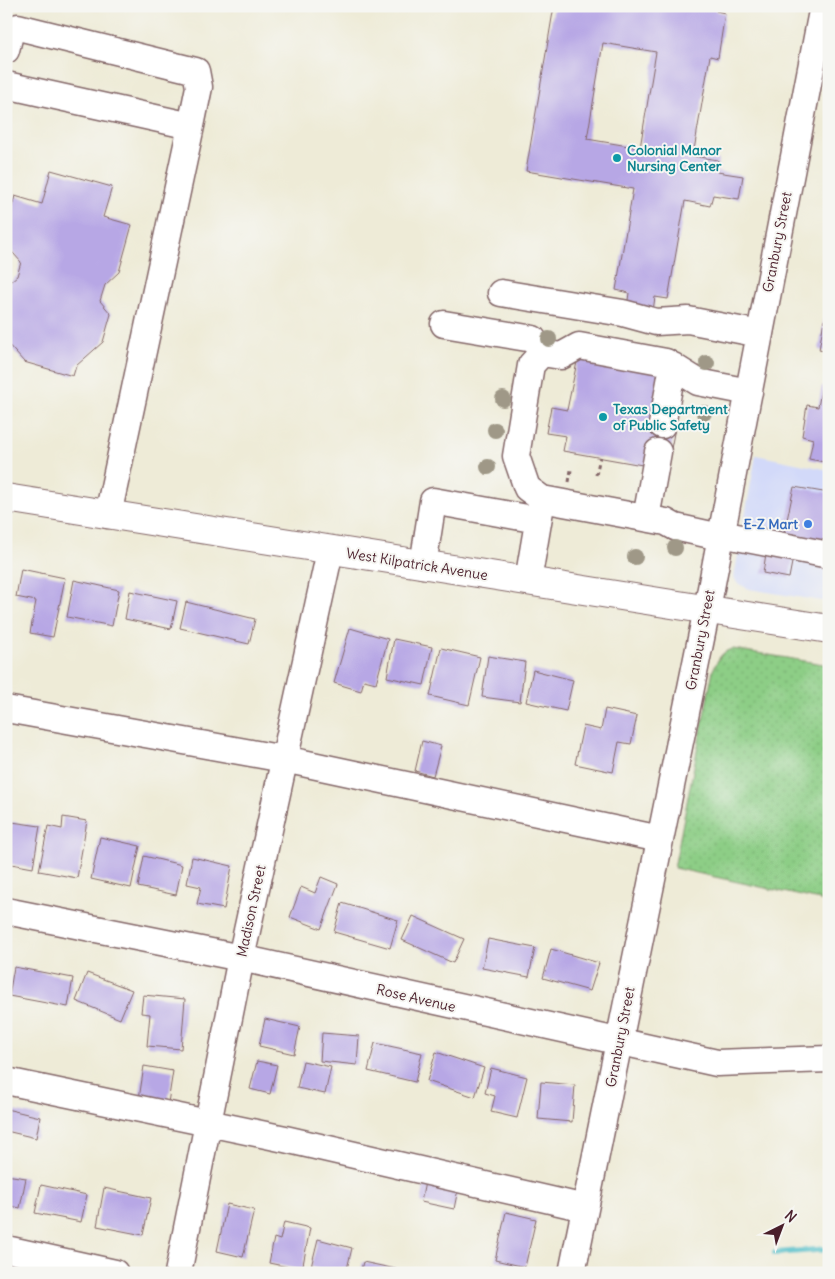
<svg xmlns="http://www.w3.org/2000/svg" width="835" height="1279" font-family="Delius,sans-serif">
  <style>
    .built { fill: #d2d9f9 }
    .grass { fill: url(#grass-dots); stroke: #6c7658 }
    .lines { fill: none; stroke-linecap: round; stroke-linejoin: round }
    .stream { stroke: #52bfc9; stroke-width: 6 }
    .building { fill: #b7a7e5; fill-rule: evenodd }
    .minor-casing { stroke: #836667; stroke-width: 29 }
    .major-casing { stroke: #836667; stroke-width: 30 }
    .path { stroke: #836667; stroke-width: 3; stroke-dasharray: 4 4; stroke-linecap: butt }
    .minor { stroke: #fff; stroke-width: 26 }
    .major { stroke: #fff; stroke-width: 28 }
    .tree { fill: #9f9887 }
    .culture-dot { fill: #0f9aa8; stroke: #f6f6f2; stroke-width: 2 }
    .shop-dot { fill: #3f7fe0; stroke: #f6f6f2; stroke-width: 2 }
    .labels { text-anchor: middle; dominant-baseline: central; stroke-width: 4; stroke-linejoin: round; paint-order: stroke }
    .culture-label { font-size: 14px; font-weight: bold; fill: #0d838f; stroke: #f6f6f2; text-anchor: start }
    .street-label { font-size: 14px; fill: #4a1f2b; stroke: #f6f6f2 }
    .shop-label { font-size: 14px; font-weight: bold; fill: #366cbe; stroke: #f6f6f2; text-anchor: end }
  </style>
  <defs>
    <pattern id="grass-dots" width="8" height="8" patternUnits="userSpaceOnUse" patternTransform="scale(1.25)"><rect width="8" height="8" fill="#8dce86"/><path d="M2 2h.1M6 6h.1" fill="none" stroke="#7bb074" stroke-width="1.8" stroke-linecap="round"/></pattern>
  </defs>
  <rect width="100%" height="100%" fill="#f6f6f2"/>
  <filter id="ink" filterUnits="userSpaceOnUse"><feTurbulence type="fractalNoise" baseFrequency=".02" numOctaves="2"/><feDisplacementMap in="SourceGraphic" scale="10" xChannelSelector="R" yChannelSelector="G"/><feConvolveMatrix kernelMatrix="1 2 1 2 8 2 1 2 1" color-interpolation-filters="sRGB"/></filter>
  <filter id="wash" filterUnits="userSpaceOnUse"><feTurbulence type="fractalNoise" baseFrequency=".0096" numOctaves="4" result="noise"/><feDisplacementMap in="SourceGraphic" scale="20" xChannelSelector="R" yChannelSelector="G"/><feGaussianBlur stdDeviation="1.12" result="paint"/><feColorMatrix in="noise" values="0 0 0 0 0 0 0 0 0 0 0 0 0 0 0 0 0 1.4 0 .05"/><feComposite in="paint" operator="in"/></filter>
  <g filter="url(#wash)">
    <rect width="100%" height="100%" fill="#eeebd7"/>
    <path class="built" d="M756,455L829,470V602L749,589L737,583L734,577Z"/>
    <path class="grass" d="M733,649L829,665V902L674,868L713,670C718,660 721,651 733,649Z"/>
    <g class="lines">
      <path class="stream" d="M775,1253L829,1249"/>
    </g>
    <g id="blocks">
      <path class="building" d="M554,6H711L716,7V11L725,13L718,58L710,56L693,156L718,160L717,172L743,176L739,199L713,195L710,206L685,201L668,299L655,297L653,311L627,307L629,293L616,290L633,189L526,171ZM603,43L656,52L640,148L587,139Z
        M51,170L112,187L103,217L132,225L119,272L105,285L100,301L111,314L103,342L76,366L73,376L24,362L6,342V285L17,276L21,262L6,245V227L15,196L42,204Z
        M824,320L829,321V352L819,350Z
        M578,357L665,373L656,424L675,428L670,454L648,466L563,451L566,436L546,433L551,407L567,410Z
        M828,358H829V374L825,373Z
        M822,386L829,387V463L809,459L813,439L802,436L807,405L818,407Z
        M794,487L829,493V542L784,534Z
        M767,547L794,552L789,578L763,573Z
        M21,569L65,578L53,637L30,633L36,601L16,597Z
        M74,580L119,590L112,626L67,617Z
        M130,591L177,601L171,629L125,619Z
        M186,602L255,619L249,644L180,628Z
        M350,628L388,639L376,683L364,680L361,691L334,683Z
        M394,639L432,647L424,685L387,677Z
        M441,648L480,657L469,705L430,696Z
        M488,656L525,662L520,702L482,697Z
        M533,670L573,680L566,711L526,702Z
        M605,709L637,716L631,744L619,742L613,772L575,764L583,726L601,730Z
        M422,741L441,746L433,776L415,771Z
        M63,817L87,821L77,878L39,871L48,826L62,829Z
        M12,822L40,826L33,868L6,863V834L10,835Z
        M100,837L140,846L131,888L91,879Z
        M144,856L182,865L176,895L138,887Z
        M192,857L232,866L224,909L197,904L201,887L187,884Z
        M321,877L338,884L321,929L290,917L301,887L315,893Z
        M342,903L398,920L390,948L334,932Z
        M413,916L464,939L453,963L402,940Z
        M488,939L535,948L529,977L482,968Z
        M551,949L599,963L590,991L543,978Z
        M14,967L73,978L68,1007L9,996Z
        M87,973L132,990L120,1019L76,1001Z
        M143,995L185,999L181,1049L147,1046L150,1014L141,1013Z
        M265,1019L300,1027L294,1054L259,1046Z
        M322,1033L359,1036L357,1065L320,1061Z
        M375,1043L422,1053L415,1082L368,1071Z
        M436,1052L484,1068L475,1097L427,1081Z
        M257,1061L277,1065L270,1094L250,1089Z
        M303,1061L331,1067L325,1094L297,1088Z
        M144,1066L173,1071L168,1103L139,1099Z
        M491,1068L527,1077L517,1118L491,1112L495,1096L485,1093Z
        M541,1082L575,1085L572,1122L538,1119Z
        M6,1109L40,1117L36,1138L6,1131Z
        M6,1175L26,1178L20,1208L6,1205Z
        M425,1182L458,1189L454,1209L421,1202Z
        M41,1185L87,1195L81,1222L35,1213Z
        M104,1188L151,1198L143,1235L97,1226Z
        M227,1204L254,1210L243,1257L217,1251Z
        M506,1212L536,1219L525,1267L495,1260Z
        M284,1222L310,1228L302,1270L269,1263L274,1238L280,1240Z
        M318,1239L352,1248L346,1273H332L311,1267Z
        M363,1262L396,1269L395,1273H360Z
        M489,1267L513,1272V1273H488Z"/>
    </g>
  </g>
  <g filter="url(#ink)">
    <use href="#blocks" fill-opacity="0" stroke="#836667" stroke-width="1"/>
    <g class="lines">
      <defs>
        <path id="minor" d="M6,50L10,34L18,27L196,71L199,87L191,126
          M6,85L191,126L108,515
          M501,293L623,313L656,322L688,320L760,334
          M444,324L533,339L542,353
          M662,425L673,366
          M542,499L527,488L516,456L531,365L542,353L561,356L579,346L666,362L698,382L749,392
          M646,518L658,452
          M721,534L829,555
          M423,565L433,501L538,520
          M528,581L542,499L666,522L675,527L720,537
          M6,709L284,759L660,839
          M6,911L241,958L717,1063L829,1059
          M6,1081L285,1139L585,1208
          M6,1249L115,1273
          M178,1273L241,958L330,551
          M572,1273L707,609L823,6"/>
        <path id="major" d="M6,498L829,629"/>
      </defs>
      <use href="#minor" class="minor-casing"/>
      <use href="#major" class="major-casing"/>
      <path class="path" d="M596,475L600,457
        M569,482L571,470"/>
      <use href="#minor" class="minor"/>
      <use href="#major" class="major"/>
    </g>
    <g class="tree">
      <circle cx="549" cy="339" r="8"/>
      <circle cx="707" cy="363" r="8"/>
      <circle cx="503" cy="399" r="8"/>
      <circle cx="704" cy="413" r="8"/>
      <circle cx="495" cy="430" r="8"/>
      <circle cx="488" cy="467" r="8"/>
      <circle cx="675" cy="548" r="8"/>
      <circle cx="635" cy="557" r="8"/>
    </g>
  </g>
  <g class="culture-dot">
    <circle cx="617" cy="158" r="5"/>
    <circle cx="603" cy="417" r="5"/>
  </g>
  <circle class="shop-dot" cx="808" cy="524" r="5"/>
  <g class="labels">
    <g class="culture-label">
      <text x="627" y="150">Colonial Manor<tspan x="627" dy="16">Nursing Center</tspan></text>
      <text x="613" y="409">Texas Department<tspan x="613" dy="16">of Public Safety</tspan></text>
    </g>
    <g class="street-label">
      <text transform="translate(777 242) rotate(-79)">Granbury Street</text>
      <text transform="translate(417 564) rotate(9)">West Kilpatrick Avenue</text>
      <text transform="translate(700 640) rotate(-79)">Granbury Street</text>
      <text transform="translate(251 911) rotate(-78)">Madison Street</text>
      <text transform="translate(416 998) rotate(13)">Rose Avenue</text>
      <text transform="translate(620 1037) rotate(-79)">Granbury Street</text>
    </g>
    <g class="shop-label">
      <text x="798" y="524">E-Z Mart</text>
    </g>
  </g>
  <rect width="835" height="1279" fill="none" stroke="#f6f6f2" stroke-width="25"/>
  <g transform="translate(782 1226) rotate(42)" stroke="#f6f6f2" stroke-width="4" paint-order="stroke">
  <path d="M0-4L9 19L0 12L-9 19Z" fill="#4a1f2b"/>
  <text y="-8" font-size="14" font-weight="bold" text-anchor="middle" fill="#4a1f2b">N</text>
  </g>
</svg>
